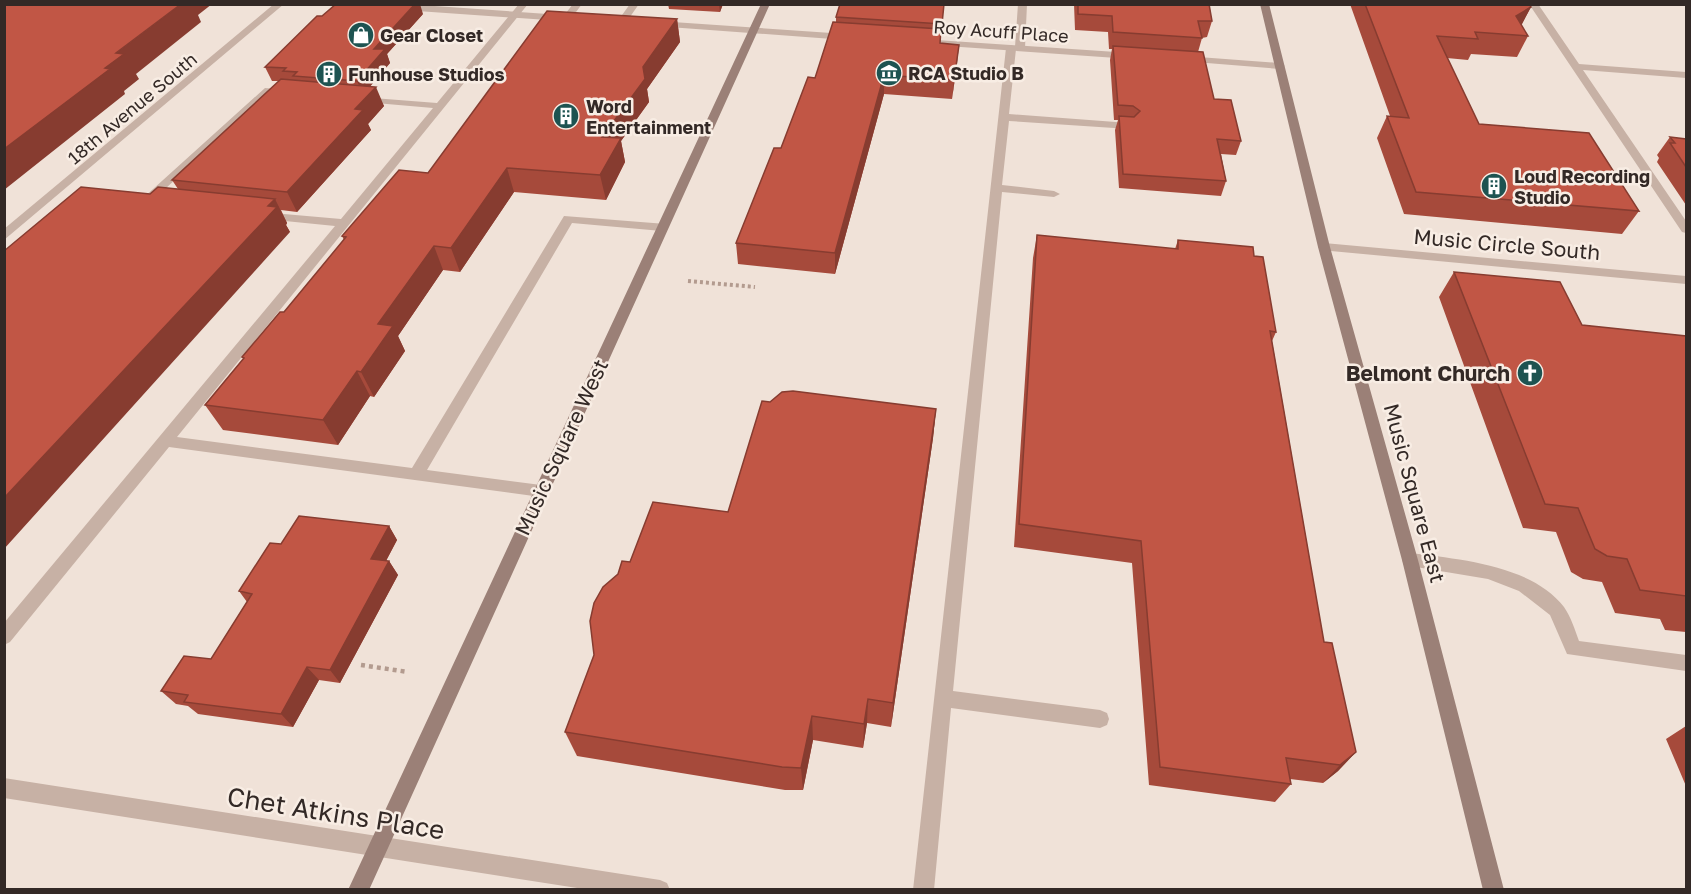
<svg xmlns="http://www.w3.org/2000/svg" width="1691" height="894" font-family="'Golos Text',sans-serif">
  <style>
    .lines { fill: none; stroke-linecap: round; stroke-linejoin: round }
    .path-far1 { stroke: #b39b8f; stroke-width: 4; stroke-dasharray: 3 3; stroke-linecap: butt }
    .path { stroke: #b39b8f; stroke-width: 4.5; stroke-dasharray: 4 4; stroke-linecap: butt }
    .service { fill: #c7b1a5; fill-rule: evenodd }
    .minor { fill: #c7b1a5; fill-rule: evenodd }
    .secondary { fill: #9b8077; fill-rule: evenodd }
    .wall { fill: #a64a3b }
    .shaded-wall { fill: #873c30 }
    .building { fill: #c15645; stroke: #873c30; stroke-width: 1.5 }
    .labels { text-anchor: middle; dominant-baseline: central; stroke-width: 5; stroke-linejoin: round; paint-order: stroke }
    .far-street-label { font-size: 18px; fill: #332926; stroke: #f8ede4 }
    .far-poi-label { font-size: 18px; font-weight: bold; fill: #332926; stroke: #f8ede4; text-anchor: start }
    .street-label { font-size: 21px; fill: #332926; stroke: #f8ede4 }
    .poi-label { font-size: 21px; font-weight: bold; fill: #332926; stroke: #f8ede4; text-anchor: end }
    .near-street-label { font-size: 26px; fill: #332926; stroke: #f8ede4 }
  </style>
  <rect width="100%" height="100%" fill="#f0e2d8"/>
  <g class="lines">
    <path class="path-far1" d="M688,281L755,287"/>
    <path class="path" d="M361,665L408,672"/>
    <path class="service" d="M519,4H528L177,437L412,468L564,216L666,224V230L662,231L572,223L427,470L541,485L547,487L549,491L547,495L541,497L169,447L10,642L4,645V623L335,226L265,219L261,218V212L341,219L433,108L364,102L360,101V97L437,103Z
      M573,4H582L570,20H564L562,18Z
      M630,4H639L625,24H619L617,22Z
      M1018,4H1027L1025,48L1020,51L1016,49L1009,114L1129,123L1134,126L1129,129L1009,121L1002,185L1054,191L1060,194L1054,197L1002,192L953,691L1100,710L1107,713L1109,719L1107,725L1100,728L951,708L934,890H913L1006,48L1011,45L1015,47Z
      M1529,4H1538L1579,64L1686,72V78L1583,70L1686,221V233L1682,232Z
      M265,88L289,90L294,93L289,96L267,94L150,203H142V199Z
      M1410,553C1458,559 1532,565 1564,607C1571,617 1575,630 1579,641L1686,655V671L1567,654L1550,615L1519,591L1488,579L1404,565L1402,560L1404,555Z"/>
    <path class="minor" d="M274,4H284L4,240V229Z
      M406,4L562,15L567,18L562,21L403,10L398,7Z
      M658,21L846,34L851,37L846,40L655,26V22Z
      M921,39L1131,53L1136,56L1131,59L918,44L916,42Z
      M1185,56L1280,63L1285,66L1280,69L1182,61V57Z
      M1324,243L1686,276V284L1320,250L1318,247Z
      M4,778L660,880L667,883L670,890H590L4,798Z"/>
    <path class="secondary" d="M761,4H770L369,890H348Z
      M1260,4H1269L1330,247L1418,560L1504,890H1483L1402,560L1318,247Z"/>
  </g>
  <path class="wall" d="M668,4H723L720,12L669,9Z
    M944,4L940,43L957,64L952,99L884,94L835,274L738,264L736,243L815,78L836,22V17Z
    M1074,4H1209L1212,21L1207,37L1202,38L1198,52L1214,99L1241,141L1236,155L1221,154L1226,181L1221,196L1119,188L1115,130L1118,120H1114L1110,60L1112,49H1109L1108,32L1075,30Z
    M1350,4H1529L1531,7L1521,25L1528,36L1517,57L1471,54L1468,60L1447,58L1479,124L1639,211L1622,234L1404,214L1377,138L1387,116H1390Z
    M423,14L387,54L390,63L370,86L384,106L368,124L371,130L297,212L281,210L287,223L286,225L290,232L150,194L178,189L172,180L279,81H272L265,67Z
    M677,19L680,42L647,89L649,102L621,141L625,162L606,200L514,192L460,272L443,270L398,336L405,351L374,397L370,396L338,445L223,430L205,405L243,359L242,357L284,312L344,240L342,236L428,173Z
    M1670,137L1686,139V205L1657,162L1659,158L1657,155Z
    M1037,235L1175,249L1178,240L1254,256L1276,332L1272,341L1324,642L1356,752L1338,771L1323,783L1290,779L1291,784L1275,802L1149,785L1132,563L1014,547L1033,258Z
    M1454,272L1582,325L1686,336V632L1665,630L1660,619L1615,613L1602,582L1583,579L1571,572L1556,532L1523,528L1439,297Z
    M770,402L936,409L933,438L891,727L867,723L863,748L813,740L803,790H785L577,756L565,732L630,562L728,512Z
    M389,526L397,540L386,561H389L398,575L340,683L319,680L293,727L198,714L188,706L176,704L161,691L211,659L247,602L239,591L281,544Z
    M1686,726V786L1666,739Z"/>
  <path class="shaded-wall" d="M181,4H212L198,15L201,22L136,74L139,79L124,91L125,94L4,190V149L105,68L116,53Z
    M415,4H420L423,14L387,54L390,63L363,95L357,81L374,49Z
    M719,4H723L720,12Z
    M1531,7L1520,28L1516,16Z
    M677,19L680,42L647,89L649,102L621,141L625,162L606,200L600,175L602,137L643,67Z
    M959,45L957,64L952,99L954,80Z
    M884,75V94L835,274V253Z
    M376,87L384,106L368,124L371,130L297,212L287,192L355,109Z
    M507,168L514,192L460,272L451,248Z
    M275,199L287,223L286,225L290,232L4,549V498Z
    M434,246L443,270L398,336L405,351L374,397L361,372L378,324Z
    M357,371L370,396L338,445L323,420Z
    M936,409L933,438L891,727L893,703Z
    M389,526L397,540L380,572L371,559Z
    M389,561L398,575L340,683L330,670Z
    M307,667L319,680L293,727L281,714Z
    M868,699L867,723L863,748L864,724Z
    M812,716L813,740L803,790L801,768Z
    M1356,752L1338,771L1323,783L1340,765Z"/>
  <path class="building" d="M4,4H181L116,53L124,54L105,68L110,69L4,149Z
    M336,4H415L374,49H385L357,81L293,76L297,72L283,71L286,68L265,67L317,16H322Z
    M840,4H944L942,24L836,17Z
    M1078,4H1209L1212,21H1198L1202,38L1113,32L1112,16L1078,14Z
    M1365,4H1529L1531,7L1516,16L1528,36L1475,32L1478,39L1437,36L1479,124L1589,133L1639,211L1416,192L1387,116L1409,118Z
    M547,11L677,19L643,67L645,79L602,137L621,138L600,175L507,168L451,248L434,246L378,324L393,326L361,372L357,371L323,420L205,405L244,358L242,357L280,312H284L346,237L342,236L399,170L428,173Z
    M833,22L941,29L940,43L959,45L954,80L884,75L835,253L736,243L774,148H781L808,77L815,78Z
    M1113,46L1203,52L1214,99L1231,100L1241,141L1217,139L1226,181L1123,174L1119,116L1134,117L1140,111L1133,106L1118,105Z
    M281,79L376,87L355,109L363,110L287,192L172,180Z
    M1670,137L1686,139V167L1670,143H1675Z
    M81,187L150,194L158,187L275,199L268,206L277,207L4,498V251Z
    M1037,235L1178,249V240L1253,247L1254,256L1263,257L1276,332L1270,331L1324,642L1332,643L1356,752L1340,765L1286,758L1291,784L1160,767L1141,541L1019,524Z
    M1454,272L1560,282L1582,325L1686,336V596L1640,590L1627,559L1607,556L1595,549L1578,508L1545,504Z
    M793,391L936,409L893,703L868,699L864,724L812,716L801,768L782,767L565,732L594,655L590,621L594,603L603,587L618,574L622,561L630,562L653,502L728,512L762,401L770,402L782,392Z
    M299,516L389,526L371,559L389,561L330,670L307,667L281,714L184,702L188,695L161,691L184,656L211,659L252,594L239,591L270,543L281,544Z"/>
  <defs>
    <symbol id="shop-disc" viewBox="-11 -11 22 22"><circle r="9.5" fill="#1d5351" stroke="#f8ede4"/><path d="M-5-2.5h2.3a2.7 3.5 0 0 1 5.4 0H5L5.5 6h-11ZM-1.5-2.5h3a1.5 2.3 0 0 0-3 0Z" fill="#fff"/></symbol>
    <symbol id="museum-disc" viewBox="-11 -11 22 22"><circle r="9.5" fill="#1d5351" stroke="#f8ede4"/><path d="M0-6L6-3V-2H-6V-3ZM-5-1h2V3h-2ZM-1-1h2V3h-2ZM3-1h2V3H3ZM-6 4H6V6H-6Z" fill="#fff"/></symbol>
    <symbol id="building-disc" viewBox="-11 -11 22 22"><circle r="9.5" fill="#1d5351" stroke="#f8ede4"/><path d="M-4-6H4V6H1V3H-1V6H-4ZM-2.5-4.3h1.7v1.8h-1.7ZM.8-4.3h1.7v1.8H.8ZM-2.5-1h1.7V.8h-1.7ZM.8-1h1.7V.8H.8Z" fill="#fff"/></symbol>
    <symbol id="church-disc" viewBox="-11 -11 22 22"><circle r="9.5" fill="#1d5351" stroke="#f8ede4"/><path d="M-1.2-6h2.4v3.5h3.3v2.4h-3.3V6h-2.4V-.1h-3.3v-2.4h3.3Z" fill="#fff"/></symbol>
  </defs>
  <g fill-rule="evenodd">
    <use href="#shop-disc" x="346" y="20" width="30" height="30"/>
    <use href="#museum-disc" x="874" y="58" width="30" height="30"/>
    <use href="#building-disc" x="314" y="59" width="30" height="30"/>
    <use href="#building-disc" x="551" y="101" width="30" height="30"/>
    <use href="#building-disc" x="1479" y="171" width="30" height="30"/>
    <use href="#church-disc" x="1515" y="358" width="30" height="30"/>
  </g>
  <g class="labels">
    <g class="far-street-label">
      <text transform="translate(1001 31) rotate(4)">Roy Acuff Place</text>
      <text transform="translate(132 108) rotate(-40)">18th Avenue South</text>
    </g>
    <g class="far-poi-label">
      <text x="380" y="35">Gear Closet</text>
      <text x="908" y="73">RCA Studio B</text>
      <text x="348" y="74">Funhouse Studios</text>
      <text x="586" y="106">Word<tspan x="586" dy="21">Entertainment</tspan></text>
      <text x="1514" y="176">Loud Recording<tspan x="1514" dy="21">Studio</tspan></text>
    </g>
    <g class="street-label">
      <text transform="translate(1507 244) rotate(5)">Music Circle South</text>
      <text transform="translate(561 447) rotate(-65)">Music Square West</text>
      <text transform="translate(1415 493) rotate(75)">Music Square East</text>
    </g>
    <g class="poi-label">
      <text x="1510" y="373">Belmont Church</text>
    </g>
    <g class="near-street-label">
      <text transform="translate(336 813) rotate(9)">Chet Atkins Place</text>
    </g>
  </g>
  <rect width="1691" height="894" fill="none" stroke="#332926" stroke-width="12"/>
</svg>
